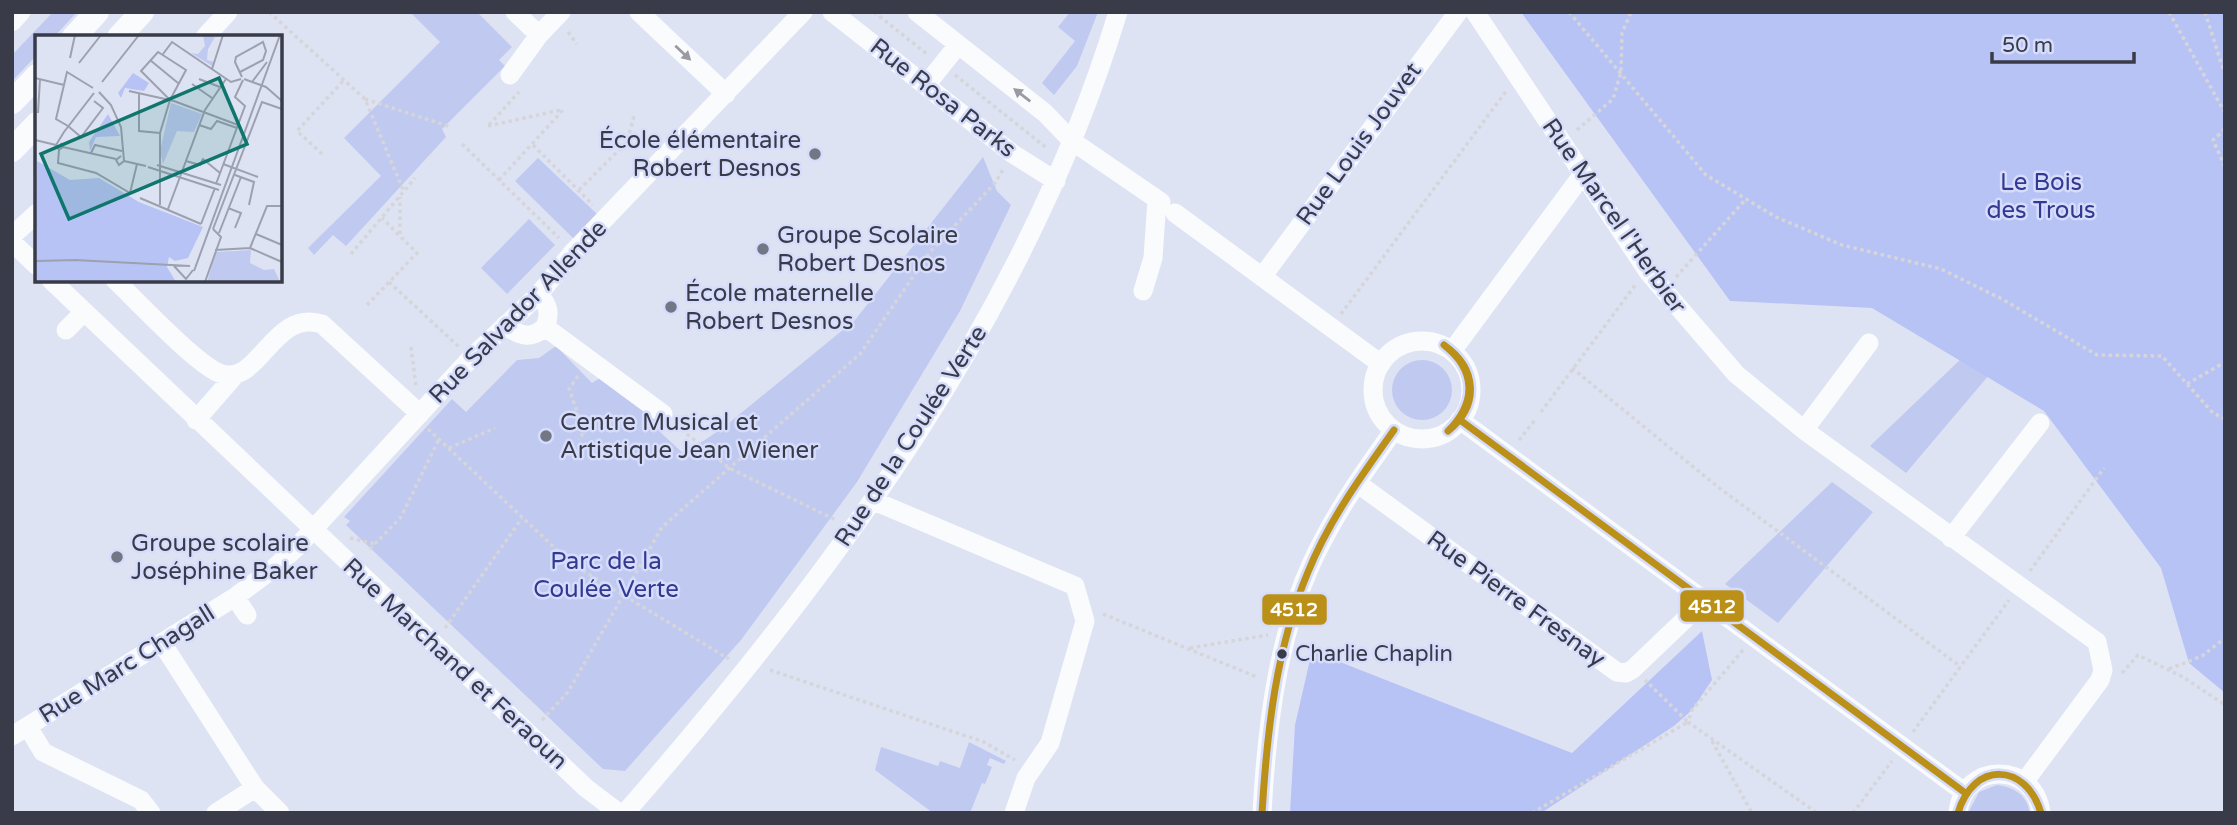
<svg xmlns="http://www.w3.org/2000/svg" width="2237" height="825" font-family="'Varela Round',sans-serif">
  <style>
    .green { fill: #c0c9f0 }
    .forest { fill: #b8c3f5 }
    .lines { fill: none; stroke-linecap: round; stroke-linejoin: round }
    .path { stroke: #d5d5da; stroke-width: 3.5; stroke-dasharray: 3.5 3.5; stroke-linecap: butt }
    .minor { stroke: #fafbfd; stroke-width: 19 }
    .major { stroke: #fafbfd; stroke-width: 24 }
    .bus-1-casing { stroke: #d6ddfc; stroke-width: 12 }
    .bus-1 { stroke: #ba9019; stroke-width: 7 }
    .oneway { fill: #9a9ba2 }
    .poi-dot { fill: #737684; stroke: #d6ddfc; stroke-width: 2.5 }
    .bus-dot { fill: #393b48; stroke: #d6ddfc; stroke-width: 2.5 }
    .labels { text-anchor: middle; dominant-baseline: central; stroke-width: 5; stroke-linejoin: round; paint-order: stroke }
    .bus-label { font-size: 22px; fill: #393b48; stroke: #d6ddfc; text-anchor: start }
    .street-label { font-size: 24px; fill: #393b48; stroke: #d6ddfc }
    .poi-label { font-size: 24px; fill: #393b48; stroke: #d6ddfc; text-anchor: start }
    .park-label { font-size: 24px; fill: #333891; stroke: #d6ddfc }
    .inset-road { fill: none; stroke: #9ca0af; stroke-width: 2 }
    .view { fill: #0f766e; fill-opacity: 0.15; stroke: #0f766e; stroke-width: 3.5 }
    .inset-edge { fill: none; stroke: #393b48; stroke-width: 3.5 }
    .line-badge { stroke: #d6ddfc; stroke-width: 2.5 }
    .badge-label { font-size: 19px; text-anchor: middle; font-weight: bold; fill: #fff }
  </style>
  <rect width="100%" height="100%" fill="#dee3f4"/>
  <path class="green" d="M53,12H77L54,37H37V55L12,81V55Z
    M410,12H477L512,47L499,60L505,66L442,129L446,137L346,246L333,235L314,255L308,248L381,176L344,138L440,42Z
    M1070,12H1098L1077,66L1054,95L1042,83L1075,41L1058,27Z
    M983,157L997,191L1011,205L960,311L857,482L741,640L625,771L603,769L346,525L350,521L344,517L452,399L466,412L517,360L539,358L556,346L592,383L603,376L660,420L661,433L684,454L724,427L855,320Z
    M538,158L597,214L574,239L515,181Z
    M529,219L555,245L507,294L481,268Z
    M1964,356L1995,368L1906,473L1870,446Z
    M1392 390a30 30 0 1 1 60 0a30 30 0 1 1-60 0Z
    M1832,482L1873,512L1778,623L1725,584Z
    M969,742L1006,761L1004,764L990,758L987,765L992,767L985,784L982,783L970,813H933L875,770L881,747L938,766L940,761L960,768Z
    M1997,785C2014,787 2027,795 2030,813H1968L1979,792Z"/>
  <path class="forest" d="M1521,12H2225V693L2189,663L2161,568L2044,411L1872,308L1730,301Z
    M1702,631L1712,680L1692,710L1674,726L1541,813H1290L1295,725L1312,651L1572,753Z"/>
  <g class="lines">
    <path class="path" d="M269,12L365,99L404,192
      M874,12L927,54
      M1569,12L1706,175L1776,217L1842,245L1941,269L2002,299L2097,355L2162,356L2213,413L2225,419
      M2169,12L2225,113
      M2205,12L2225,75
      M568,32L577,44
      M955,75L1048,149
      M365,99L451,127
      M489,125L519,92
      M488,126L561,110
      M2225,129L2213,140L2225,167
      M1577,130L1613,99L1621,72L1622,33L1631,12
      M462,144L559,238
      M533,145L593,205
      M322,154L297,131L344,80
      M499,180L563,110
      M579,190L627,142L634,116
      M400,234V197
      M351,254L415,178
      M1676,277L1746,199
      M389,282L459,347
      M367,305L417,253L382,218
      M1341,314L1507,90
      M411,347L416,386
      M1572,368L1718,487L1961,667
      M578,376L569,389L584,431L579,440
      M2187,384L2225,362
      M1541,412L1636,284
      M676,425L729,468L836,520
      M428,429L572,564L729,659
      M1519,440L1535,420
      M449,448L495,428
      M350,538L375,544
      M370,549L401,517L439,439
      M2030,571L2104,468
      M1103,614L1257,677
      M445,628L522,518
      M1190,648L1268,635
      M1743,650L1692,710L1688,722L1817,813
      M2169,669L2202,656L2225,638
      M770,670L984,742L1015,760
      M2122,673L2138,655L2183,677L2225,705
      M542,720L568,692L662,527L860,354L930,252L995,183L1004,168
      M1913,732L2009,600
      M1712,741L1752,813
      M1532,813L1688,722L1645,680
      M1853,813L1892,761"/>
    <path class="minor" d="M515,12L539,35L561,12
      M639,12L726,94
      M832,12L1013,154L1056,181
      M917,12L1045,113L1072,141L1161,202
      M1475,12L1649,273L1736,374L1804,430L2097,642L2103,670L2100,680L2025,781
      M12,22L21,12
      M205,37L228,12
      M510,75L539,35
      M926,85L958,45
      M1175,213L1381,364
      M12,236L37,213
      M12,242L37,266
      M1262,277L1458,12
      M51,280L586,788L619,813
      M115,280C138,302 194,362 219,373C259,389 272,308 322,324L420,414
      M1143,291L1153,258L1157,200
      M539,294C548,305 551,313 545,327
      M505,325C519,336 531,340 545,327L663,414
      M66,330L84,312
      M1373 390a49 49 0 1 1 98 0a49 49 0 1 1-98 0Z
      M1452,351L1583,174
      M196,420L236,374
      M1460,420L1964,792
      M1804,430L1869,343
      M1357,483L1617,672L1626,673L1633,669L1703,602
      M874,501L1075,586L1085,621L1050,743L1026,778L1014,813
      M1951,538L2040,423
      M235,597L247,615
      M162,643L255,788L280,813
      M28,727L43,752L141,800L151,813
      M12,736L235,597L274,568L296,548L471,358L539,294L573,252L803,12
      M216,813L255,788
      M625,813C832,576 1025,318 1118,12
      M1262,813C1267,720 1279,621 1324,538C1344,500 1369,465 1394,430
      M1958,813C1963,761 2035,761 2041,813"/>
    <path class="major" d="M74,37L97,12
      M119,37L142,12
      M12,102L37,76
      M12,150L37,124"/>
    <defs>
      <path id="bus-1" d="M1444,345C1477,368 1480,405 1448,431
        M1444,345C1476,370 1477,402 1448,431
        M1460,420L1964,792
        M1262,813C1267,731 1276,648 1308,572C1329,520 1362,475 1394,430
        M1958,813C1973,761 2026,762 2041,813"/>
    </defs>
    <use href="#bus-1" class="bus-1-casing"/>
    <use href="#bus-1" class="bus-1"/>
  </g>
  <defs><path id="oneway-solid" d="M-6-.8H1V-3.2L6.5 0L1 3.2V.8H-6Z" transform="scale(1.75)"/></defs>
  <g class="oneway">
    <use href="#oneway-solid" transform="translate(683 53) rotate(43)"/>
    <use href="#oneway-solid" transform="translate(1022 95) rotate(-142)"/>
  </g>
  <g class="poi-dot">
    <circle cx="815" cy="154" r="7"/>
    <circle cx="763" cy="249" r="7"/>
    <circle cx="671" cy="307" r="7"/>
    <circle cx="546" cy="436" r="7"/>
    <circle cx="117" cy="557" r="7"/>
  </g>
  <circle class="bus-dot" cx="1282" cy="654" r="6"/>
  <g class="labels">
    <g class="bus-label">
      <text x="1295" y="654">Charlie Chaplin</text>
    </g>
    <g class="street-label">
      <text transform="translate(943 98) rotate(38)">Rue Rosa Parks</text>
      <text transform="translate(1359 144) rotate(-54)">Rue Louis Jouvet</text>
      <text transform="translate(1614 216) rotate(55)">Rue Marcel l'Herbier</text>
      <text transform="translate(518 312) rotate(-46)">Rue Salvador Allende</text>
      <text transform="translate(911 436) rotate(-57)">Rue de la Coulée Verte</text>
      <text transform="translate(1516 599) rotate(36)">Rue Pierre Fresnay</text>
      <text transform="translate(127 664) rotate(-32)">Rue Marc Chagall</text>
      <text transform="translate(455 664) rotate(43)">Rue Marchand et Feraoun</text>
    </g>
    <g class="poi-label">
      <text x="801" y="140" text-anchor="end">École élémentaire<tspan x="801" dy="28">Robert Desnos</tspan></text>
      <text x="777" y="235">Groupe Scolaire<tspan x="777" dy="28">Robert Desnos</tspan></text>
      <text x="685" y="293">École maternelle<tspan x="685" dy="28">Robert Desnos</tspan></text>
      <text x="560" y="422">Centre Musical et<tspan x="560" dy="28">Artistique Jean Wiener</tspan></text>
      <text x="131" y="543">Groupe scolaire<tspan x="131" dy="28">Joséphine Baker</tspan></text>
    </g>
    <g class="park-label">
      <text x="2041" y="182">Le Bois<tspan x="2041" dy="28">des Trous</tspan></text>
      <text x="606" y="561">Parc de la<tspan x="606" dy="28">Coulée Verte</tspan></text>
    </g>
  </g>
  <g transform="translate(35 35)">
    <rect width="247" height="247" fill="#dee3f4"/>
    <path d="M168,0L180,2L173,14L172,25L180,27L177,31L156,18L163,19L170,11ZM136,68L167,79L159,97L142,96L128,129L125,116ZM216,215L215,228L229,235L239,234L245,247H172L181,217Z" fill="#c0c9f0"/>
    <path d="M98,38L114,48L109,56L90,53L86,63L83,58ZM73,79L85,101L61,102L55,116L54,107ZM2,126L35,145L64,143L104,167L168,192L153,223L140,226L134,222L132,232L141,247H0Z" fill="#b8c3f5"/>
    <path class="inset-road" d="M128,19L137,7L196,47L206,44M35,23L40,0M115,25L143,48M44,28L66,0M177,34L188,0M205,37L228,25L231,16L228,7L201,22L200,27L207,42M0,43L29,50M164,44L185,52M209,44L231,52L247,66M67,47L104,0M217,47L232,27M157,49L177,63M94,56L139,66L203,90M64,57L76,70L86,92L89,126L84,130L81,125L86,121M104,58V96L125,98M3,78L5,44M164,90L176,94L182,86L202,93M33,91L21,84L32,37L58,53M33,91L46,102L68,73L59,66M0,105L21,110M26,108L28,112L24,115L21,110L29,97L59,58M28,112L81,124M24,115L23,128L61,138L95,158L102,129M56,118L60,110L87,116M89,126L111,131M151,126L165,130L168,124L185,138M188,129L223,142M122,130L186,150M113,132L184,155M200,140L219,147L214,170M181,149L210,71L200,62L208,45M105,163L166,189M125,170V98L135,65L151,35L123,17L106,36L135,65M193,173L206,178L200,193M133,174L170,75L191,44M166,189L180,153M178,194L227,67L247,74M184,198L206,142M221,199L247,210M215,213L232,171H247M215,213L247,227M180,215L215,213M40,225L155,231M0,226L42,225M139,231L151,244L158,235M159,236L245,0M170,247L186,202L178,194"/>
    <path class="view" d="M184,43L212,109L34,184L6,119Z"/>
    <rect width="247" height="247" class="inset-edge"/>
  </g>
  <g class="line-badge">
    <rect x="1679" y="589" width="66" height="34" rx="7" fill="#ba9019"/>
    <rect x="1261" y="593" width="67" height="33" rx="7" fill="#ba9019"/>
  </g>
  <g class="badge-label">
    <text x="1712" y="613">4512</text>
    <text x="1294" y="616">4512</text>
  </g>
  <rect width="2237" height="825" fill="none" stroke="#393b48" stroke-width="28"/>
  <path d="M1992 52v10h142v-10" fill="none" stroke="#393b48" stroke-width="3.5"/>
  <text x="2002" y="52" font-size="21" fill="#393b48" stroke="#d6ddfc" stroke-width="5" paint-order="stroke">50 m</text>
</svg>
